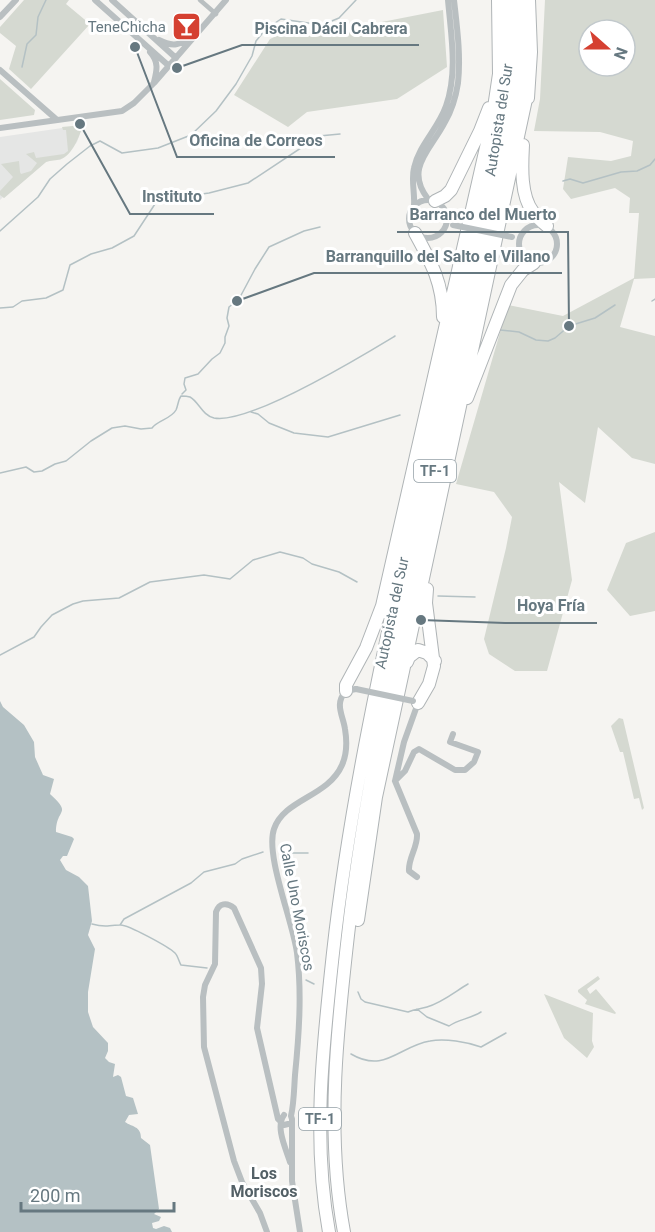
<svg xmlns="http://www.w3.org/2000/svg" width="655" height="1232" font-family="Roboto,sans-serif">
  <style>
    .built { fill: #e5e6e5 }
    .green { fill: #d5d9d1; fill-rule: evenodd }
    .water { fill: #b4c1c4 }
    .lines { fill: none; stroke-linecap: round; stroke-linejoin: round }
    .stream { stroke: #b4c1c4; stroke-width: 1.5 }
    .motorway-casing { stroke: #afb4b6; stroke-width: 14 }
    .pedestrian { stroke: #b9bfc1; stroke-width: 4.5 }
    .minor { stroke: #b9bfc1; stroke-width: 6 }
    .motorway { stroke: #fff; stroke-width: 12 }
    .minor-bridge { stroke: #b9bfc1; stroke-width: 6 }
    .labels { text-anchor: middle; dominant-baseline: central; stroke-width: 6; stroke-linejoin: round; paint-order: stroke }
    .shield { fill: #fff; stroke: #94a0a6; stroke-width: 1.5 }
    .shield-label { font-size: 14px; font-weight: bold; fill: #667880 }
    .poi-label { font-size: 15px; fill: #667880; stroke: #fff; text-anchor: end }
    .street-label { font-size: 15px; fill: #667880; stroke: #fff }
    .neighbourhood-label { font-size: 16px; font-weight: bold; fill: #536066; stroke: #fff }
    .leader { fill: none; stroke: #667880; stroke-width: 2 }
    .callout-dot { fill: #667880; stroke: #fff; stroke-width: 2 }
    .callout-label { font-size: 16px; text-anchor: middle; font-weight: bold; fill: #667880; stroke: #fff; stroke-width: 6; stroke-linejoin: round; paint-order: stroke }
  </style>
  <rect width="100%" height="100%" fill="#f5f4f1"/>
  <path class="built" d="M83,125L77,142L65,156L60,160L53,159L46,162L4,198L3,197L0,200V137Z"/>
  <path class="green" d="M24,0H69L66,4L90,24L31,89L9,69L16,46L0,33V27Z
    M545,0H655V278L634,279L620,327L655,336V464L632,458L598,427L585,503L559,482L572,580L547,671H515L489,654L484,639L506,548L512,517L494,492L456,484L508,305L563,316L634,278L639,213H629L630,198L615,188L571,199L563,189L568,157L611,161L631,156L633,141L600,132L534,131L540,99ZM589,30H625V66H589Z
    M443,10L447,67L397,99L307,112L288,127L234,95L270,39L296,27L341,30Z
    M0,79L35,110L34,115L0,120Z
    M83,125C80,135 72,156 61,159C56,161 51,160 46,162L4,198L0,195V191L13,177L1,164L19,161L20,172L21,174L31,171L37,163L26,154L34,152L36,158L64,154L68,151L66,130H63L62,127Z
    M655,532V611L630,616L607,590L626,543Z
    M619,718L623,719L644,808L642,810L639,798L634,799L623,752H620L611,726Z
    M598,976L600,979L587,989L590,994L596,989L616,1013L615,1014L585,1004L587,1000L578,992V990Z
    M544,994L593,1013L592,1041L594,1047L587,1058L564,1038Z"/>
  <path class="water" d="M0,701L3,707L24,725L34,742L35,757L43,775L54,779L50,794C73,815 56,808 56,832L72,837L74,839L67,856H63L60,860L66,870L79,877L88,886L92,921L88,935L95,949L88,992V1012L93,1027L108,1043V1051L105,1058L109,1062L115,1064L113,1077L118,1075L121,1077L126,1096L133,1098L138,1114L129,1115L125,1122C132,1127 141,1126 141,1138L150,1145L159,1209L154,1214L161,1217L159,1221L152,1223L153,1228L156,1229L164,1226L170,1228L172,1232H0Z"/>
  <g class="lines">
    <path class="stream" d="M22,67L27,44L36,35L38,17L46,0
      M563,181L570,179L583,183L621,172L637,171L650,165L655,159
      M0,231L38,197L50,179L67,164L90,146L100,141L122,153L158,148L191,135L216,111L236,84L252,56L256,41L266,29L281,19L322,25L339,18L356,0
      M652,301L655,299
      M0,308L13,307L22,301L46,298L63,290L70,265L91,254L112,248L134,236L155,204L166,199L209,193L248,183L319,136L340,134
      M500,330L519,332L536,340L548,341L555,338L569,326L595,318L615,305
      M182,394L186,390L184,384L185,378L198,374L212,359L220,353L225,343V337L229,326L227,318L229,307L239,299L255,269L269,247L304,231L320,227
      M251,412L258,414L269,423L294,433L328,437L400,415
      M0,473L26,467L34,472L42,471L55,464L66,461L91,441L112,428L125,426L141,429L152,428C158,420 171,419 176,410C178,406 178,400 181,396C184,396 187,396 190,397C199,402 202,415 214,418C249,425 362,356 395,336
      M438,596L475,597
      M0,655L34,637L41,627L52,615L73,604L83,601L119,598L150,582L204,575L230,579L253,560L280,552L303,558L312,564L339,572L357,582
      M282,853H308
      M92,924C107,928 106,925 120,925C127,924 169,947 175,953C178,956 179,962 181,965L207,968
      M120,925L124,919L191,883L204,872L235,864L242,859L263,852
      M306,980L314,984
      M358,992L361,999L365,1002L408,1012C415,1009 420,1009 427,1007C442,1003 456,991 468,984
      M417,1009L427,1017L449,1026C459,1019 470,1019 481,1012
      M351,1054C385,1074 399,1046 430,1041C445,1038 467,1042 481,1047L506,1033"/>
    <defs>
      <path id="motorway" d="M528,98L531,52L529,0
        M523,145C522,165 520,195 533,212C537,218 542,222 547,226
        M435,201L445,196L451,190L480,131L489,108
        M415,233C431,262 443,283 443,317
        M467,398L511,285L523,270L534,263
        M407,662L409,657L418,650L427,653L435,661
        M346,691V685L366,648L382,606L492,121L499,74L498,0
        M418,703L429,684L434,666L426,603L427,589
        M358,920L376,797L528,90
        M329,1232C312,1140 323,1045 333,953C347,826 373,701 400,576C434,421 471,267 503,112L510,51L508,0
        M344,1232C325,1129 338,1021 350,918C367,778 398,640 428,502C457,372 487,241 515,110L521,40L519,0"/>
    </defs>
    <use href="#motorway" class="motorway-casing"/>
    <path class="pedestrian" d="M200,0L216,14"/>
    <path class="minor" d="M95,0L169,66
      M112,0L176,58
      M0,17L16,0
      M159,40C172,47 181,46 192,35
      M150,52C159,62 157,70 154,82
      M0,70L56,119
      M0,128L122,111L134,103L154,83L226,0
      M428,199C404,168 431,150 445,122C452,110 456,96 458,83C461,56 457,27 454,0
      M409 219a19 19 0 1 1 38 0a19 19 0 1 1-38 0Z
      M414,205C415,193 411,180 414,168C419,145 438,129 446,106C458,72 451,35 448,0
      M519 244a19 19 0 1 1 38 0a19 19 0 1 1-38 0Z
      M395,781L405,771L414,752L419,749L455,770H465L474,762L478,752L450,742L453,734
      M417,877L409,871C408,858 418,847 417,834L395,781L404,742L418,703
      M284,1115C275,1127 286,1149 290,1162
      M267,1232L260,1213L242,1182L234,1161L204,1047L203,997L205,985L215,964L216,912C219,903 227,902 234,908L261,968L262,984L257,1028L278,1119L284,1125L292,1123
      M300,1232L292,1181V1119L291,1116C294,1103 294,1089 295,1075C299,1035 302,993 297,953C293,922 265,855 274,829C284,799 328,797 342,765C347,754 347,741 345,729C343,715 334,704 346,691L356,689"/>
    <use href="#motorway" class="motorway"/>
    <path class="minor-bridge" d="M453,225L512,237
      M356,689L413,701"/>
  </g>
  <defs>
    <symbol id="bar-square" viewBox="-11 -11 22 22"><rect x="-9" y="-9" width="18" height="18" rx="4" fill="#d54031" stroke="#fff"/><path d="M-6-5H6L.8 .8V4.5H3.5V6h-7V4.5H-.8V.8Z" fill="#fff"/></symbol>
  </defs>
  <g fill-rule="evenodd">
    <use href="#bar-square" x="170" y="10" width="33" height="33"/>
  </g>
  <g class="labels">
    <g class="shield">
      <rect x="414" y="460" width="42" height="22" rx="4.5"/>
      <rect x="299" y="1108" width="42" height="22" rx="4.5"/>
    </g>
    <g class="shield-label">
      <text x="435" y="471">TF-1</text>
      <text x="320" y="1119">TF-1</text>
    </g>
    <g class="poi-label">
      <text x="166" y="27">TeneChicha</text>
    </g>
    <g class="street-label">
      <text transform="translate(499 120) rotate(-81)">Autopista del Sur</text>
      <text transform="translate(392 613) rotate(-78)">Autopista del Sur</text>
      <text transform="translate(297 907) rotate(79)">Calle Uno Moriscos</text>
    </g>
    <g class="neighbourhood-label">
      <text x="264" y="1173">Los<tspan x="264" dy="18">Moriscos</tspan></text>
    </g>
  </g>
  <path class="leader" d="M177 68L242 45H419M135 47L177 157H335M80 124L130 214H214M569 326L568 232H397M237 301L314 273H562M421 620L505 623H597"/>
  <g class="callout-dot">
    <circle cx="177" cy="68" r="6"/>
    <circle cx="135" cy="47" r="6"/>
    <circle cx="80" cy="124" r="6"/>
    <circle cx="569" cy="326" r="6"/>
    <circle cx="237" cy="301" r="6"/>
    <circle cx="421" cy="620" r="6"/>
  </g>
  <g class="callout-label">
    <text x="331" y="34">Piscina Dácil Cabrera</text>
    <text x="256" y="146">Oficina de Correos</text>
    <text x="172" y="202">Instituto</text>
    <text x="483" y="220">Barranco del Muerto</text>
    <text x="438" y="262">Barranquillo del Salto el Villano</text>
    <text x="551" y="611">Hoya Fría</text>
  </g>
  <g transform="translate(607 48) rotate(111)"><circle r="28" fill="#ffffff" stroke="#c2c9cc" stroke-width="1.5"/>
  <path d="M0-4.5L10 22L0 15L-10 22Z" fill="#d54031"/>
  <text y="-9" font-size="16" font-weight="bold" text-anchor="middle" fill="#667880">N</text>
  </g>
  <path d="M21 1202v9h153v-9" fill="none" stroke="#667880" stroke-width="3"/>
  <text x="30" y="1202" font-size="18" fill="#667880" stroke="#ffffff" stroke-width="4.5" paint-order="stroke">200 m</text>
</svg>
